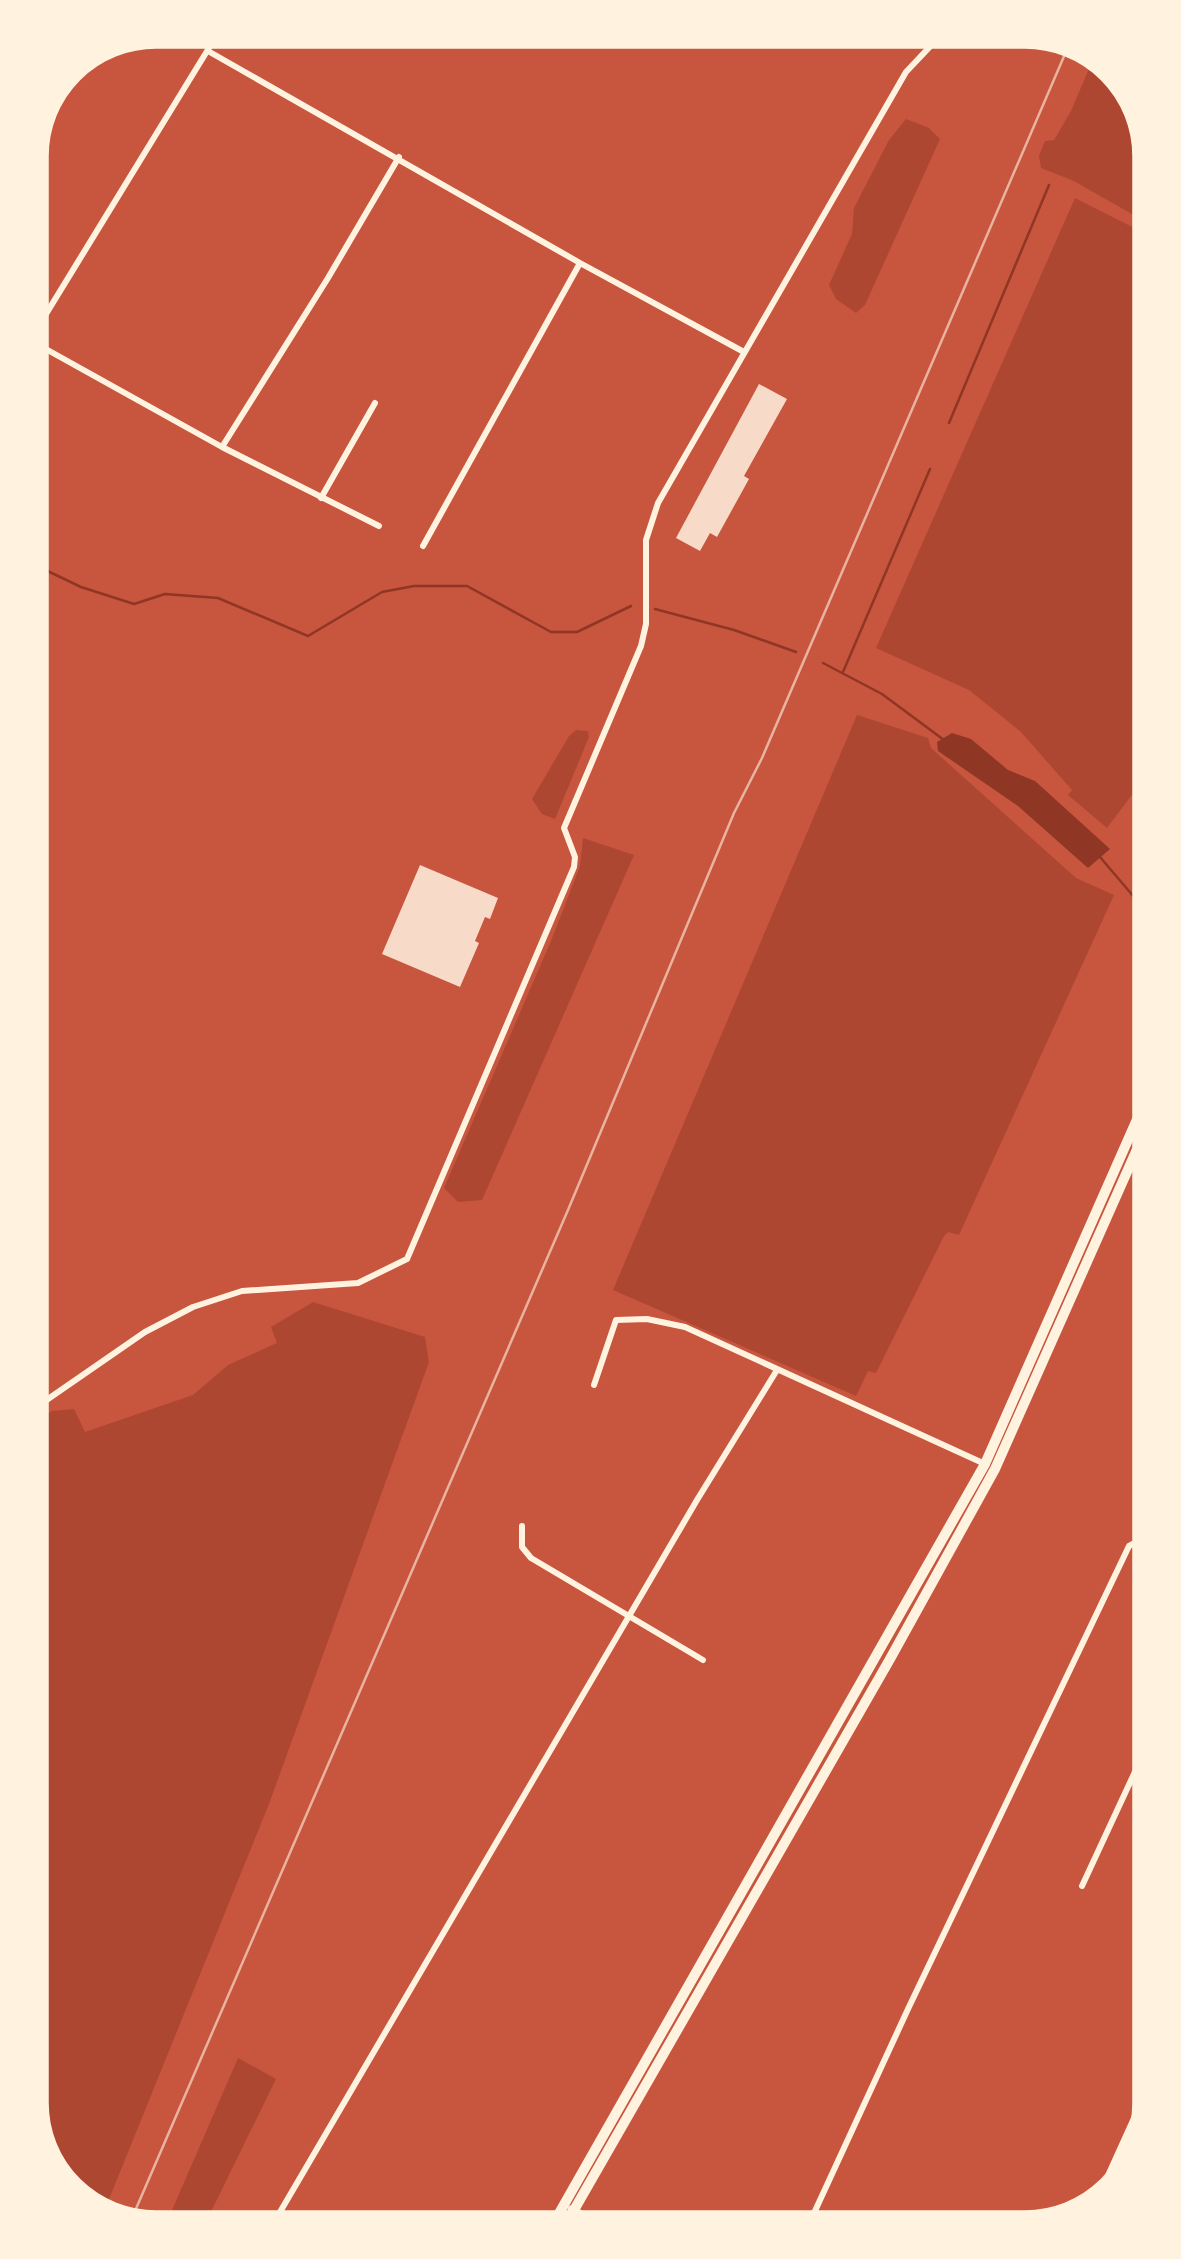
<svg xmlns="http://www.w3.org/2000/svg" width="1181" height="2259" font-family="Roboto,sans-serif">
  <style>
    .green { fill: #ae4732 }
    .water { fill: #8f3625 }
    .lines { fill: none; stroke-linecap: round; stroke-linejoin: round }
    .stream { stroke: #8f3625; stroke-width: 2.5 }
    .building { fill: #f7dbc8 }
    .minor { stroke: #fff3e0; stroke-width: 6 }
    .tertiary { stroke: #fff3e0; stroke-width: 7 }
    .primary { stroke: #fff3e0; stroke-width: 10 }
    .rail { stroke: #e9b49f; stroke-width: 2.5 }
    .rim { fill: none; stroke: #fff3e0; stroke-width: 3.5 }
  </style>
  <rect width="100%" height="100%" fill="#c8553d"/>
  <path class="green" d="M1094,57L1137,109L1146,156V222L1074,181L1041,168L1039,156L1045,141L1054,140L1071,111Z
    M906,119L929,128L940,139L865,305L856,313L836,299L829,285L852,234L854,208L889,140Z
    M1075,198L1146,234V754L1136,768L1146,772V776L1107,828L1068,795L1072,790L1021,732L969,690L876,648Z
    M857,715L928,738L931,748L1076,878L1114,895L959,1235L948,1232L944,1236L876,1373L868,1371L856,1396L613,1290Z
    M576,730L588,731L589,737L555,819L542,814L532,799L569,736Z
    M583,838L634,855L482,1200L458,1202L444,1188L551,941L580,866Z
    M313,1302L425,1337L429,1362L269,1804L105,2209L88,2203L44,2150L35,2103V1422L52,1411L74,1409L85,1432L193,1395L228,1365L277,1343L271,1327Z
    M238,2058L276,2079L205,2224H166Z"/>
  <path class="water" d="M952,733L971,739L1008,770L1035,781L1110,849L1088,868L1018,806L938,751L937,742Z"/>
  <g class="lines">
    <path class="stream" d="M949,423L1049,185
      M35,565L81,587L134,604L165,594L218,598L308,636L382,592L414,586H467L551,632H577L631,606
      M655,609L734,630L796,652
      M823,663L882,694L944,740
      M843,672L930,469
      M1100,857L1134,897
      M1140,906L1146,915"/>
  </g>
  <path class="building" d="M759,384L787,399L744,476L749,479L717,537L710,533L700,551L676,538Z
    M420,865L498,898L490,919L485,917L475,941L479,943L460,987L382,954Z"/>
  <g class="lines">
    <path class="minor" d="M208,51L580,263L744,352
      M35,332L212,43
      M35,343L222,447L379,526
      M222,447L328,278L399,157
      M321,498L375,403
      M423,546L580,263
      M594,1385L616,1320L647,1319L685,1327L985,1464
      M35,1408L145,1332L193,1307L242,1291L358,1283L407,1259L574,867L575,857L564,828L641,646L646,624V540L658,503L906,72L940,36
      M522,1526V1547L531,1558L703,1660
      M1082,1886L1146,1748
      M273,2224L697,1500L777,1370
      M809,2224L908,2009L1129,1546L1146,1537"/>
    <path class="tertiary" d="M1102,2190L1146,2093
      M571,2209L602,2224"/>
    <path class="primary" d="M553,2224L985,1464L1146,1099
      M566,2224L890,1659L995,1469L1146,1129"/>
    <path class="rail" d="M132,2218L568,1210L734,813L762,758L1068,47"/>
  </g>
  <path d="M0 0H1181V2259H0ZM156 47H1025A109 109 0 0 1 1134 156V2103A109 109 0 0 1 1025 2212H156A109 109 0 0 1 47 2103V156A109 109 0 0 1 156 47Z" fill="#fff3e0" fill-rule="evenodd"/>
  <path class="rim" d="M156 47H1025A109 109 0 0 1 1134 156V2103A109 109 0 0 1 1025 2212H156A109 109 0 0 1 47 2103V156A109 109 0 0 1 156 47Z"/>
</svg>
